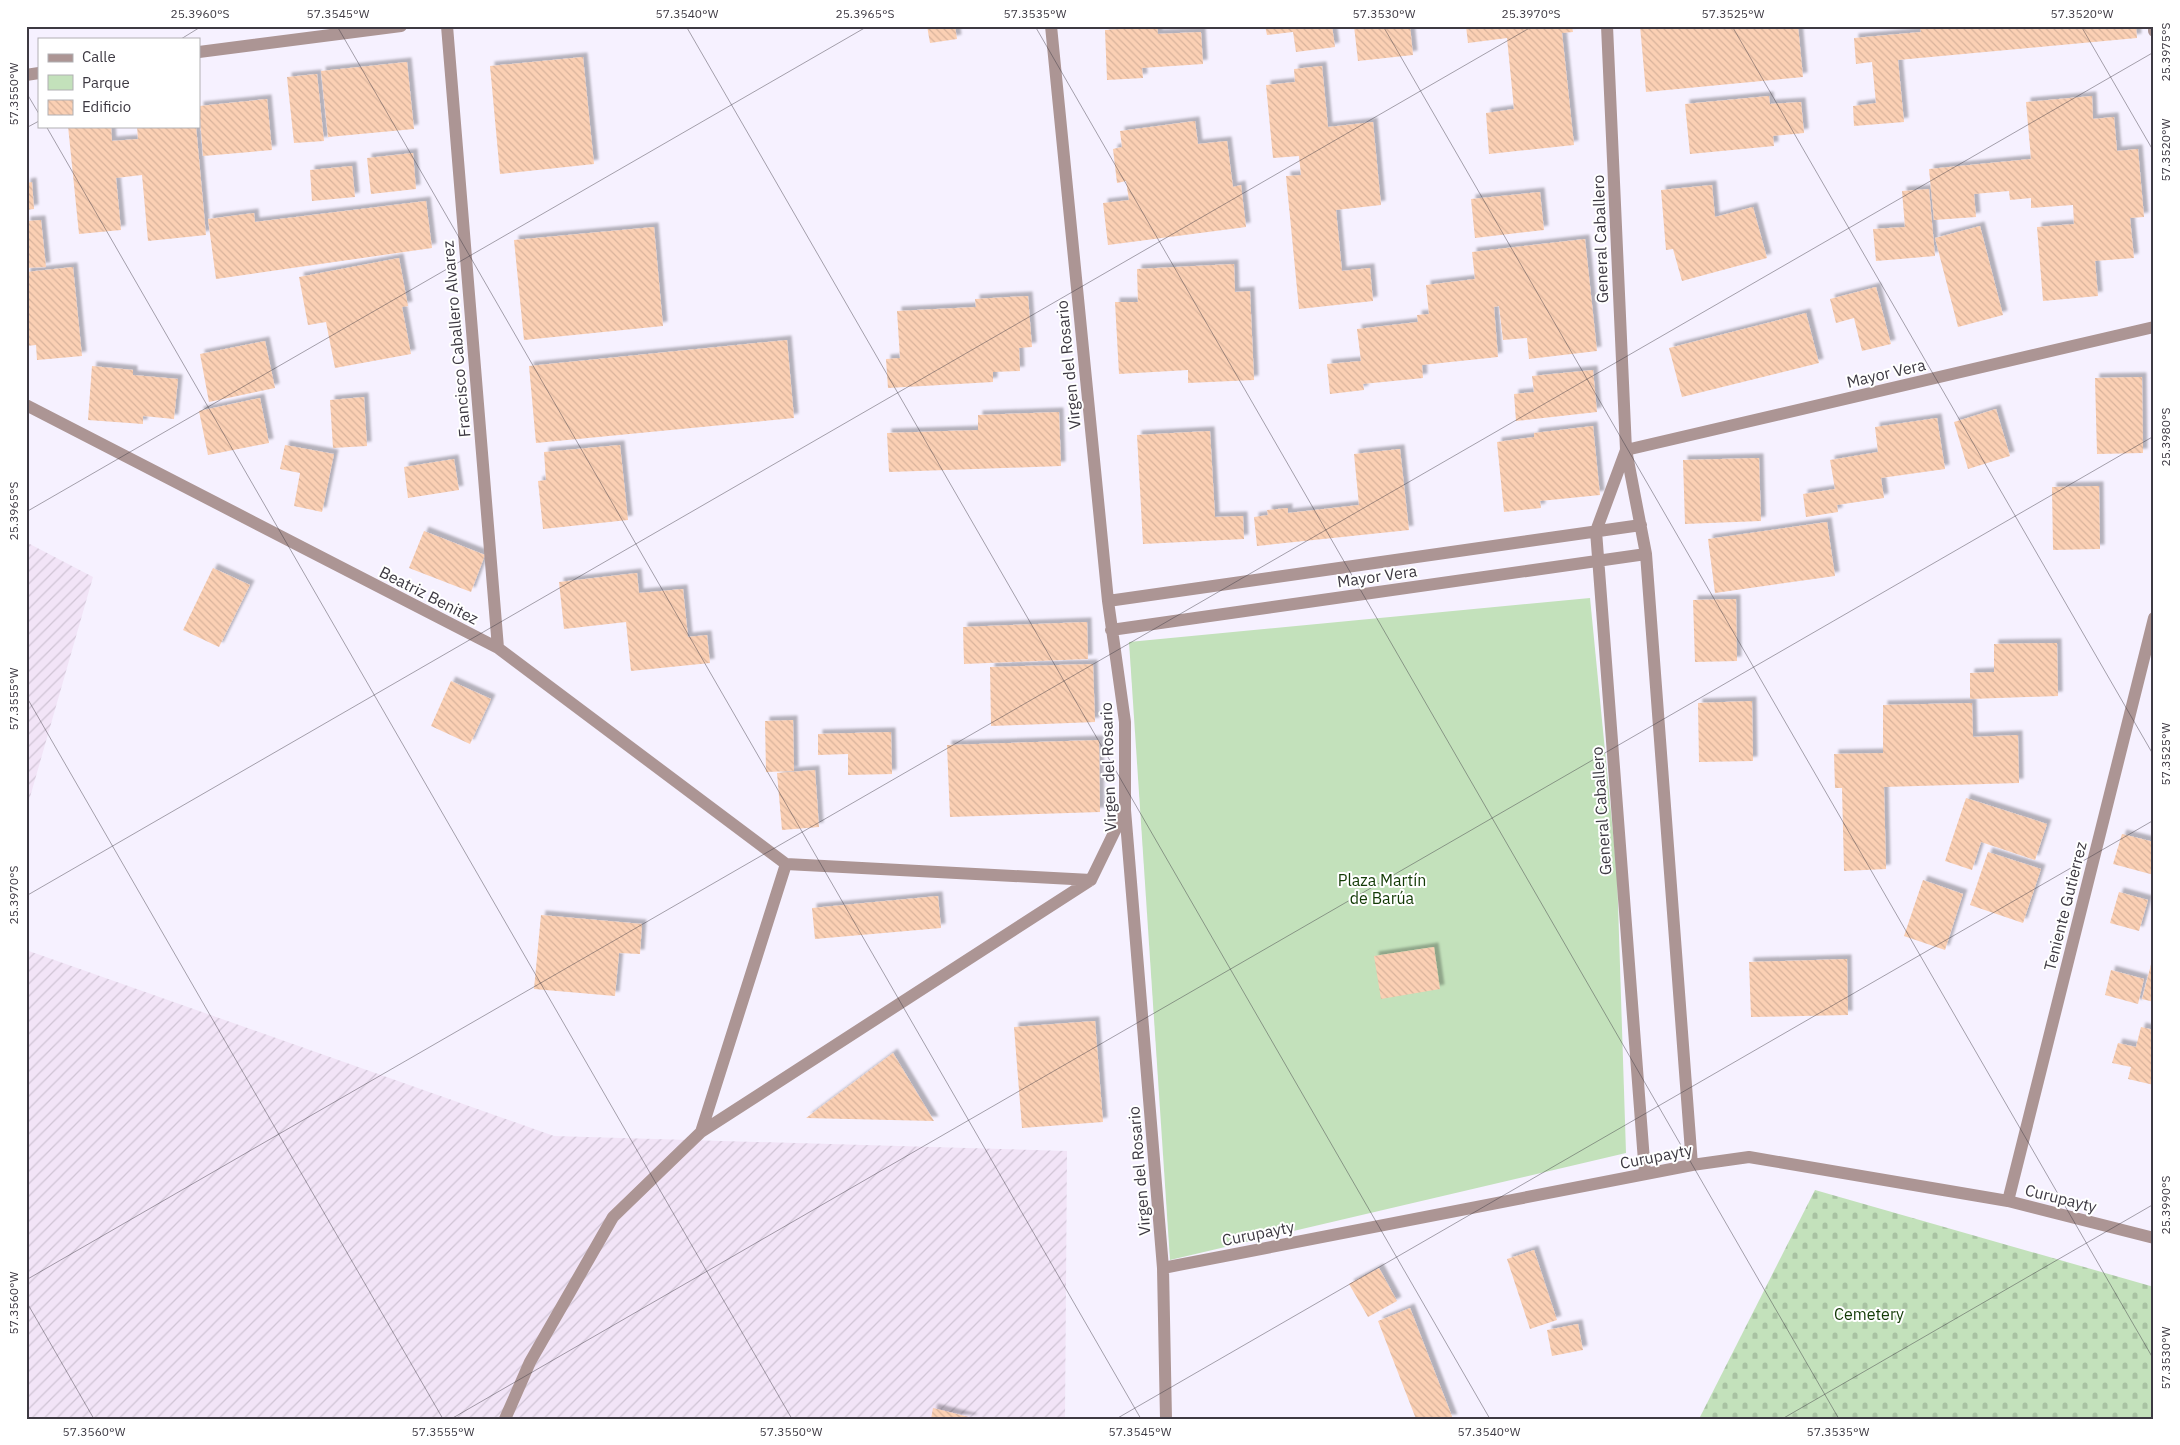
<svg xmlns="http://www.w3.org/2000/svg" width="2180" height="1445" font-family="'IBM Plex Sans',sans-serif">
  <style>
    .industrial { fill: url(#industrial-furrows) }
    .green { fill: #c3e1bb }
    .cemetery { fill: url(#cemetery-stones) }
    .building { fill: url(#building-back-hatch); filter: url(#shadow) }
    .lines { fill: none; stroke-linecap: round; stroke-linejoin: round }
    .minor { stroke: #ac9594; stroke-width: 12 }
    .ticks { fill: none; stroke: #3d3942; stroke-width: 1; stroke-opacity: 0.45 }
    .labels { text-anchor: middle; dominant-baseline: central; stroke-width: 4; stroke-linejoin: round; paint-order: stroke }
    .street-label { font-size: 16px; fill: #3d3942; stroke: #fff }
    .park-label { font-size: 16px; fill: #123a05; stroke: #fff }
    .neatline { fill: none; stroke: #3d3942; stroke-width: 2 }
    .ticks-label { font-size: 12px; text-anchor: middle; fill: #3d3942 }
  </style>
  <defs>
    <pattern id="industrial-furrows" width="10" height="10" patternUnits="userSpaceOnUse" patternTransform="scale(1.25)"><rect width="10" height="10" fill="#f2e4f7"/><path d="M-1 1l2-2M0 10L10 0M9 11l2-2" fill="none" stroke="#d0c4d5"/></pattern>
    <pattern id="cemetery-stones" width="16" height="16" patternUnits="userSpaceOnUse" patternTransform="scale(1.25)"><rect width="16" height="16" fill="#c3e1bb"/><path d="M2 7V4a2 2 0 0 1 4 0v3zM10 15v-3a2 2 0 0 1 4 0v3z" fill="#a8c2a2"/></pattern>
    <pattern id="building-back-hatch" width="6" height="6" patternUnits="userSpaceOnUse" patternTransform="scale(1.25)"><rect width="6" height="6" fill="#fbd0b4"/><path d="M-1 5l2 2M0 0l6 6M5-1l2 2" fill="none" stroke="#d8b39c"/></pattern>
    <filter id="shadow"><feDropShadow dx="4.5" dy="-4.5" stdDeviation="1" flood-color="#0004"/></filter>
  </defs>
  <rect width="100%" height="100%" fill="#f6f1ff"/>
  <path class="industrial" d="M26,542L93,577L26,811Z
    M26,950L554,1136L1067,1151L1065,1419H26Z"/>
  <path class="green" d="M1590,598L1617,873L1626,1153L1170,1260L1129,642Z"/>
  <path class="cemetery" d="M1815,1190L2154,1287V1419H1699Z"/>
  <path class="building" d="M927,26H955L957,39L930,43Z
    M1121,26H1157L1158,34L1201,32L1203,64L1142,68L1143,78L1107,80L1105,30L1121,29Z
    M1265,26H1332L1335,47L1296,52L1293,32L1267,35Z
    M1354,26H1410L1413,55L1358,61Z
    M1466,26H1572L1573,32L1562,33L1574,145L1489,154L1486,113L1514,109L1507,38L1468,43Z
    M1640,26H1798L1803,77L1646,92Z
    M1920,26H2136L2137,38L1898,60L1904,122L1854,126L1853,106L1876,103L1872,62L1856,64L1854,38L1921,32Z
    M583,57L594,164L500,174L490,66Z
    M407,62L414,129L328,137L321,71Z
    M1322,66L1328,127L1373,122L1381,205L1336,210L1342,271L1370,268L1373,301L1299,309L1286,176L1301,175L1299,156L1273,158L1266,85L1295,82L1294,69Z
    M317,74L324,141L294,143L287,77Z
    M1769,96L1770,104L1801,102L1804,133L1773,136L1774,146L1690,154L1685,104Z
    M2092,96L2093,119L2114,117L2117,151L2138,149L2144,217L2130,218L2134,258L2095,261L2098,296L2043,301L2037,227L2074,224L2073,205L2031,208V198L2010,200L2009,191L1974,194L1976,217L1934,220L1929,169L2031,159L2026,102Z
    M267,99L272,150L203,156L199,106Z
    M1195,121L1198,144L1227,141L1233,187L1241,185L1246,227L1108,245L1103,203L1129,200L1126,181L1117,183L1113,149L1122,147L1120,131Z
    M68,126H111L112,141L138,139L137,126H196L206,235L148,241L142,175L116,178L121,230L79,234Z
    M413,153L416,189L371,194L367,158Z
    M352,166L355,197L312,201L310,170Z
    M32,182L34,209L26,210V183Z
    M1712,185L1715,217L1753,207L1767,258L1682,281L1673,249L1666,250L1661,190Z
    M1929,189L1935,256L1876,261L1873,229L1905,227L1902,191Z
    M1540,192L1544,230L1475,238L1471,199Z
    M426,201L432,248L216,279L208,219L254,213L255,222Z
    M41,220L46,267L26,268V221Z
    M1980,226L2003,315L1958,327L1935,238Z
    M654,227L663,326L524,340L514,240Z
    M1585,239L1597,351L1529,359L1527,338L1503,340L1499,306L1494,307L1498,357L1422,365L1423,378L1363,384L1364,390L1330,394L1327,364L1361,361L1357,329L1418,322L1417,315L1429,314L1426,285L1475,279L1472,252Z
    M399,258L408,306L402,307L411,354L335,368L326,322L308,325L299,277Z
    M1234,264L1235,292L1250,291L1254,380L1188,383V370L1119,374L1115,302H1138L1137,269Z
    M73,267L82,356L37,360L36,345L26,346V272Z
    M1876,287L1891,344L1862,351L1854,318L1836,323L1830,299Z
    M1028,296L1032,347L1019,348L1020,371L993,372V382L888,388L886,359L900,358L897,311L976,307L975,299Z
    M1806,313L1819,363L1682,397L1669,348Z
    M787,340L794,418L536,443L529,366Z
    M265,341L275,388L209,402L200,354Z
    M92,366L133,370V375L178,379L174,419L143,416V424L88,420Z
    M1593,370L1597,412L1516,421L1514,394L1534,392L1532,376Z
    M2142,377L2143,453L2097,454L2095,378Z
    M364,397L367,446L333,448L330,400Z
    M260,398L269,443L208,455L199,411Z
    M1996,409L2010,456L1968,469L1954,422Z
    M1059,412L1061,466L889,472L887,433L978,430V415Z
    M1937,418L1945,469L1881,478L1884,498L1837,505L1838,512L1806,517L1803,494L1835,489L1830,460L1878,452L1875,427Z
    M1593,426L1600,495L1540,501L1541,508L1504,512L1497,442L1534,437V433Z
    M1210,431L1215,517L1243,516L1244,539L1143,544L1137,435Z
    M285,445L334,454L322,512L294,506L300,473L280,469Z
    M620,445L628,520L543,529L538,481L546,480L544,452Z
    M1400,449L1409,530L1257,546L1254,517L1268,515L1267,510L1288,508V513L1359,505L1354,454Z
    M1759,458L1761,521L1685,524L1683,460Z
    M454,459L459,490L408,498L404,467Z
    M2099,486L2100,549L2053,550L2052,487Z
    M1827,522L1835,576L1715,593L1708,539Z
    M424,531L485,555L471,592L409,568Z
    M213,568L250,585L219,647L183,630Z
    M637,573L639,593L683,589L688,637L707,635L710,663L631,671L626,622L564,629L559,582Z
    M1736,599L1737,661L1695,662L1693,600Z
    M1087,622L1088,659L964,664L963,627Z
    M2057,643L2058,696L1970,699V673L1994,672V644Z
    M1093,664L1095,722L991,726L990,667Z
    M451,681L491,699L470,744L431,726Z
    M1752,701L1753,761L1699,762L1698,703Z
    M1972,703L1973,737L2018,735L2019,783L1884,787L1886,869L1844,871L1842,788H1835L1834,754L1883,753V705Z
    M793,720L794,771L766,772L765,721Z
    M891,732L892,774L848,775V754L818,755V734Z
    M1099,740L1100,812L950,817L947,745Z
    M815,770L819,827L782,830L777,773Z
    M1966,798L2047,824L2035,860L1981,842L1972,870L1945,861Z
    M2122,834L2154,842V875L2113,864Z
    M1988,852L2041,869L2023,923L1970,905Z
    M1923,880L1963,894L1945,950L1904,936Z
    M2119,892L2148,900L2139,931L2110,923Z
    M938,896L941,928L815,939L812,908Z
    M541,915L642,924L640,954L619,953L615,996L534,989Z
    M1434,947L1440,989L1381,999L1374,956Z
    M2154,953V1002L2142,999Z
    M1847,959L1848,1015L1751,1017L1749,962Z
    M2111,970L2144,979L2138,1004L2105,995Z
    M1095,1021L1103,1122L1022,1128L1014,1027Z
    M2141,1027L2154,1030V1085L2128,1079L2131,1067L2112,1063L2118,1043L2136,1047Z
    M893,1053L934,1121L806,1118Z
    M1534,1250L1557,1320L1530,1329L1507,1259Z
    M1379,1268L1397,1301L1368,1317L1349,1284Z
    M1410,1308L1453,1419H1416L1378,1321Z
    M1578,1324L1583,1350L1552,1356L1547,1330Z
    M933,1408L973,1418L972,1419H931Z"/>
  <g class="lines">
    <path class="minor" d="M447,26L498,648
      M1051,26L1108,601L1125,722V810L1163,1268L1166,1419
      M1607,26L1626,450L1646,554L1692,1165
      M2154,26V31
      M199,52L401,26
      M26,75L39,73
      M26,405L498,648L786,864
      M1626,450L1596,531L1645,1174
      M1626,450L2154,327
      M1108,601L1641,525
      M1111,630L1646,554
      M701,1132L786,864L1091,880
      M2008,1201L2154,618
      M1163,1268L1692,1165L1749,1157L2008,1201L2154,1238
      M505,1419L530,1362L613,1217L701,1132L1091,880L1125,810"/>
  </g>
  <path class="ticks" d="M337,26L1141,1419M686,26L1490,1419M1035,26L1839,1419M1383,26L2154,1360M1732,26L2154,756M2081,26L2154,152M181,39L202,26M26,92L39,114M46,126L792,1419M26,128L39,121M26,512L868,26M26,696L443,1419M26,896L1533,26M26,1280L2154,52M26,1301L94,1419M451,1419L2154,436M1116,1419L2154,820M1782,1419L2154,1204"/>
  <g class="labels">
    <g class="street-label">
      <text transform="translate(1600 239) rotate(-92)">General Caballero</text>
      <text transform="translate(456 339) rotate(-95)">Francisco Caballero Alvarez</text>
      <text transform="translate(1068 365) rotate(-96)">Virgen del Rosario</text>
      <text transform="translate(1886 373) rotate(-13)">Mayor Vera</text>
      <text transform="translate(1377 576) rotate(-8)">Mayor Vera</text>
      <text transform="translate(429 595) rotate(27)">Beatriz Benitez</text>
      <text transform="translate(1108 767) rotate(-92)">Virgen del Rosario</text>
      <text transform="translate(1601 811) rotate(-94)">General Caballero</text>
      <text transform="translate(2065 906) rotate(-76)">Teniente Gutierrez</text>
      <text transform="translate(1656 1156) rotate(-11)">Curupayty</text>
      <text transform="translate(1139 1171) rotate(-95)">Virgen del Rosario</text>
      <text transform="translate(2061 1198) rotate(14)">Curupayty</text>
      <text transform="translate(1258 1233) rotate(-11)">Curupayty</text>
    </g>
    <g class="park-label">
      <text x="1382" y="880">Plaza Martín<tspan x="1382" dy="18">de Barúa</tspan></text>
      <text x="1869" y="1314">Cemetery</text>
    </g>
  </g>
  <rect width="2180" height="1445" fill="none" stroke="#ffffff" stroke-width="55"/>
  <rect x="38" y="38" width="162" height="90" fill="#ffffff" stroke="#b1b0b3"/>
  <rect x="48" y="54" width="25" height="8" fill="#ac9594" stroke="#b1b0b3"/>
  <text x="82" y="62" font-size="15" fill="#3d3942">Calle</text>
  <rect x="48" y="75" width="25" height="15" fill="#c3e1bb" stroke="#b1b0b3"/>
  <text x="82" y="88" font-size="15" fill="#3d3942">Parque</text>
  <rect x="48" y="100" width="25" height="15" fill="url(#building-back-hatch)" stroke="#b1b0b3"/>
  <text x="82" y="112" font-size="15" fill="#3d3942">Edificio</text>
  <rect x="28" y="28" width="2124" height="1390" class="neatline"/>
  <g class="ticks-label">
    <text x="200" y="18">25.3960°S</text>
    <text x="338" y="18">57.3545°W</text>
    <text x="687" y="18">57.3540°W</text>
    <text x="865" y="18">25.3965°S</text>
    <text x="1035" y="18">57.3535°W</text>
    <text x="1384" y="18">57.3530°W</text>
    <text x="1531" y="18">25.3970°S</text>
    <text x="1733" y="18">57.3525°W</text>
    <text x="2082" y="18">57.3520°W</text>
    <text transform="translate(2166 52) rotate(-90)" y="4">25.3975°S</text>
    <text transform="translate(14 94) rotate(-90)" y="4">57.3550°W</text>
    <text transform="translate(2166 150) rotate(-90)" y="4">57.3520°W</text>
    <text transform="translate(2166 437) rotate(-90)" y="4">25.3980°S</text>
    <text transform="translate(14 511) rotate(-90)" y="4">25.3965°S</text>
    <text transform="translate(14 699) rotate(-90)" y="4">57.3555°W</text>
    <text transform="translate(2166 754) rotate(-90)" y="4">57.3525°W</text>
    <text transform="translate(14 895) rotate(-90)" y="4">25.3970°S</text>
    <text transform="translate(2166 1205) rotate(-90)" y="4">25.3990°S</text>
    <text transform="translate(14 1303) rotate(-90)" y="4">57.3560°W</text>
    <text transform="translate(2166 1358) rotate(-90)" y="4">57.3530°W</text>
    <text x="94" y="1436">57.3560°W</text>
    <text x="443" y="1436">57.3555°W</text>
    <text x="791" y="1436">57.3550°W</text>
    <text x="1140" y="1436">57.3545°W</text>
    <text x="1489" y="1436">57.3540°W</text>
    <text x="1838" y="1436">57.3535°W</text>
  </g>
</svg>
